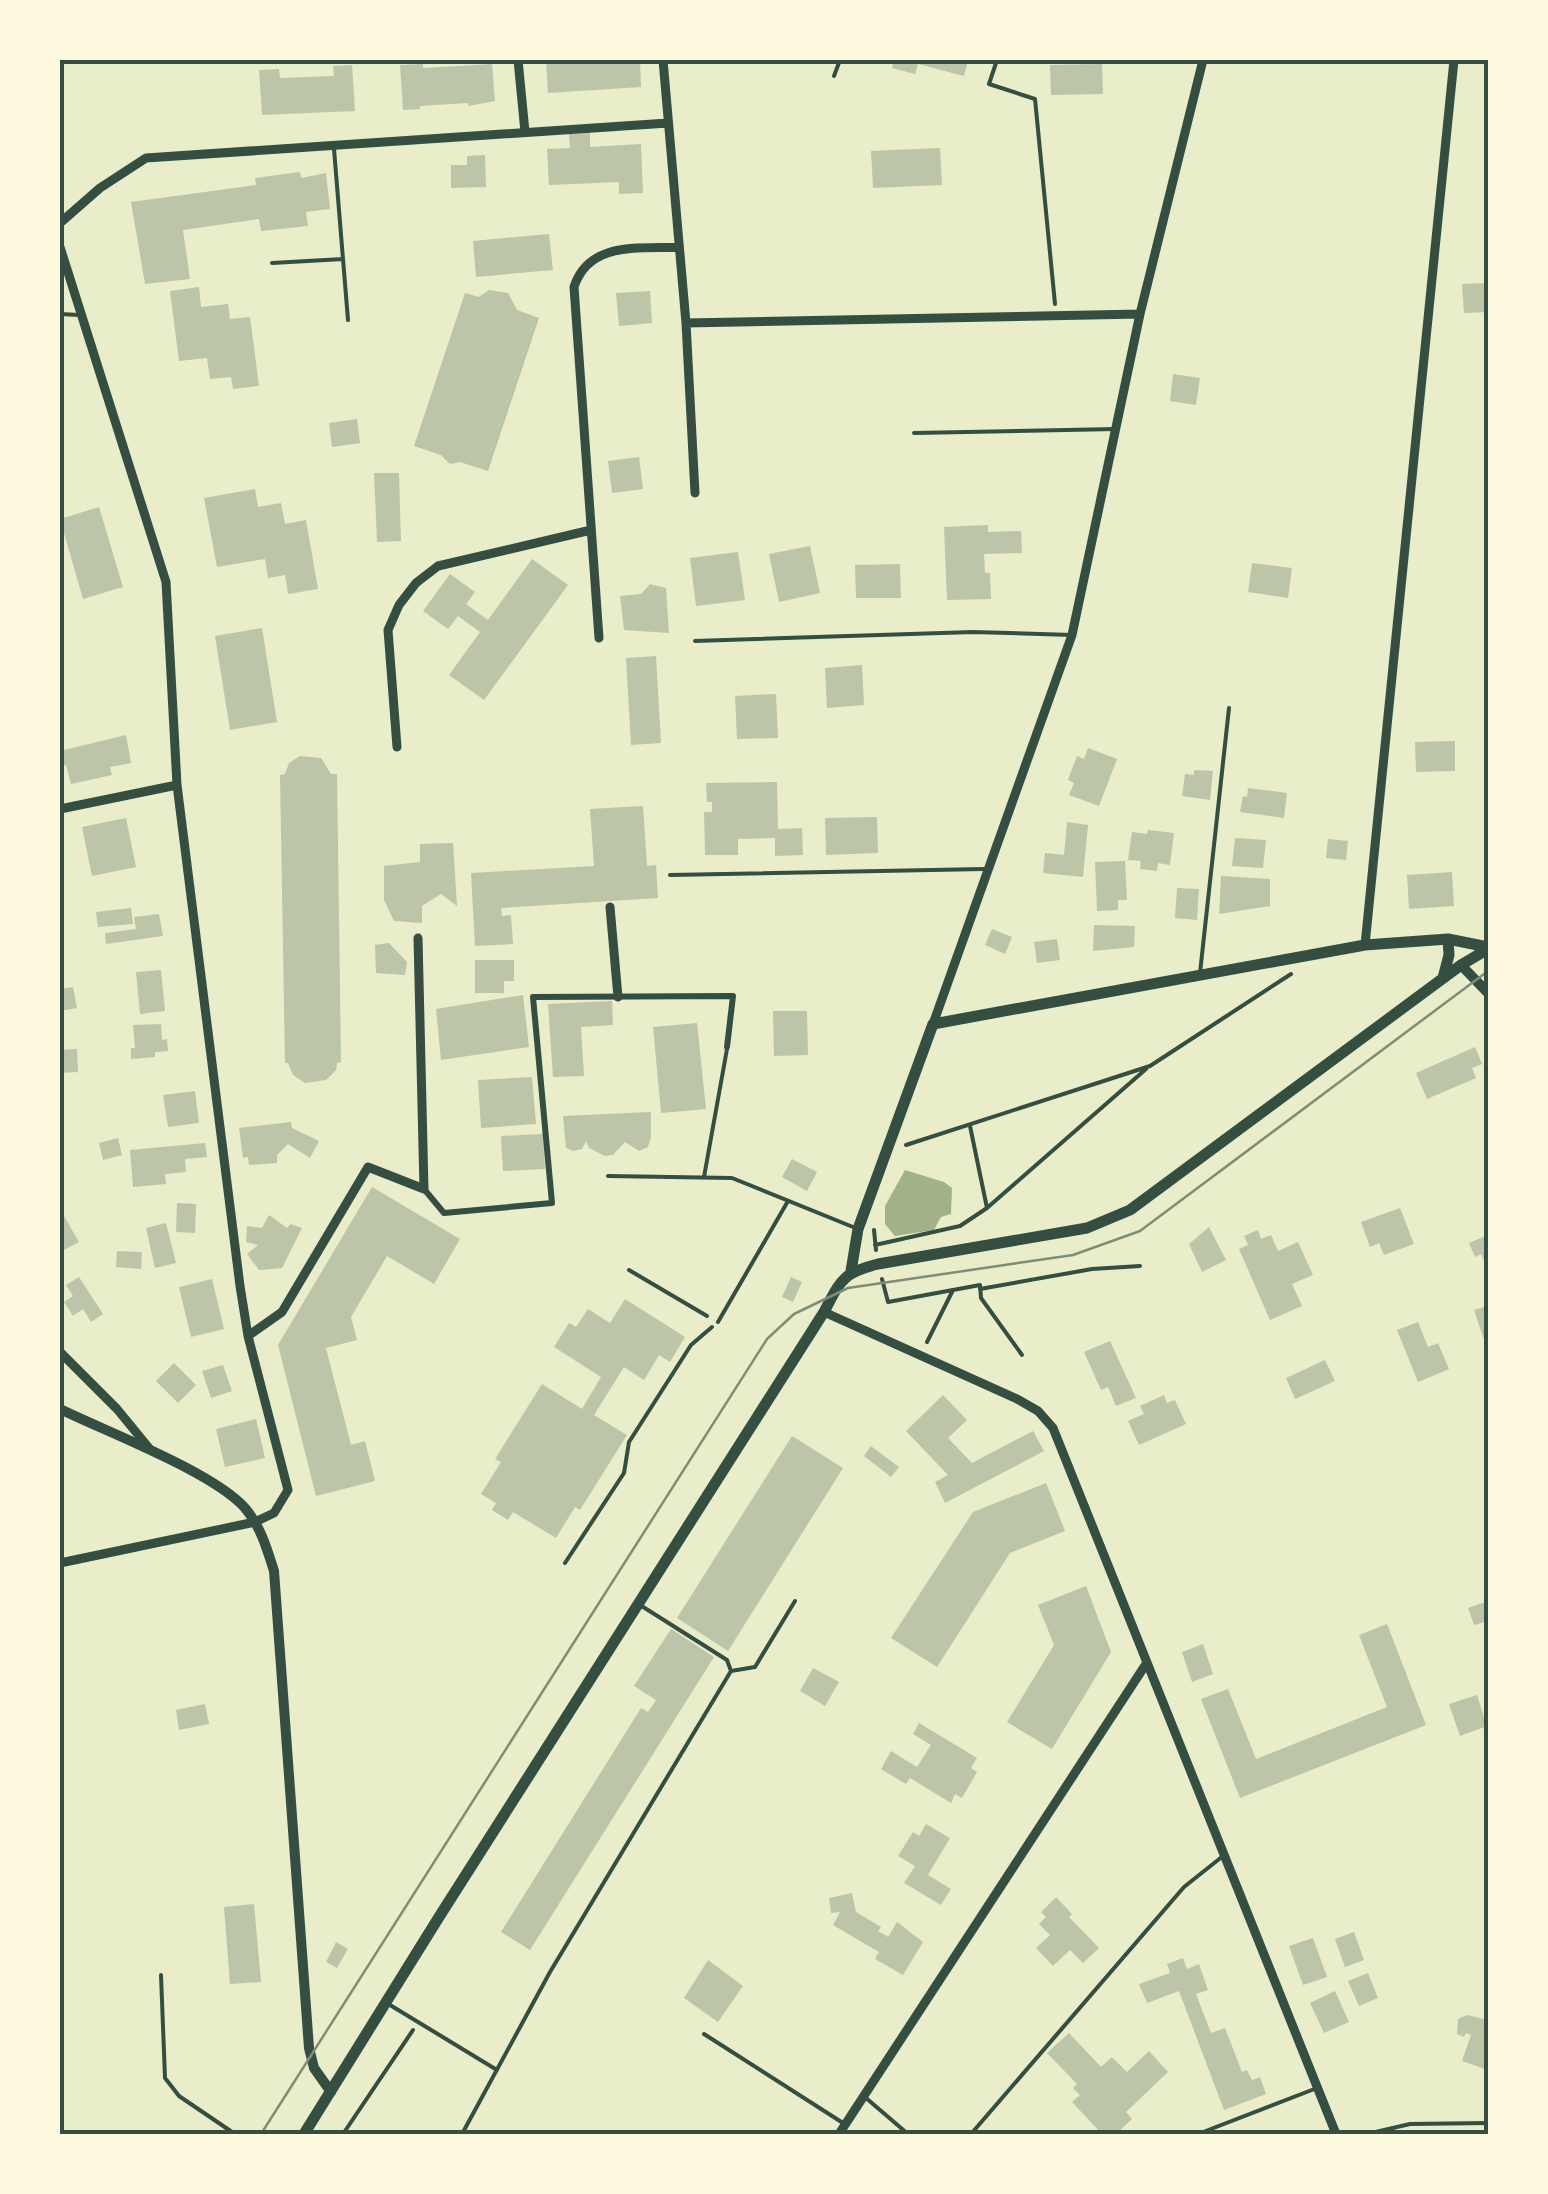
<svg xmlns="http://www.w3.org/2000/svg" width="1548" height="2194" font-family="Arial,sans-serif">
  <style>
    .water { fill: #a3b18a }
    .building { fill: #bcc5a7 }
    .lines { fill: none; stroke-linecap: round; stroke-linejoin: round }
    .path { stroke: #344e41; stroke-width: 4 }
    .service { stroke: #344e41; stroke-width: 4 }
    .pedestrian { stroke: #344e41; stroke-width: 6 }
    .minor { stroke: #344e41; stroke-width: 9 }
    .tertiary { stroke: #344e41; stroke-width: 10 }
    .secondary { stroke: #344e41; stroke-width: 11 }
    .tram { stroke: #7c8e77; stroke-width: 2.5 }
    .neatline { fill: none; stroke: #344e41; stroke-width: 4 }
  </style>
  <rect width="100%" height="100%" fill="#e9edc9"/>
  <path class="water" d="M905,1170L944,1182L952,1188L951,1214L941,1217L934,1230L895,1236L885,1224V1206Z"/>
  <path class="building" d="M546,60H640L641,87L548,93Z
    M894,60H968L964,76L918,64L915,74L892,68Z
    M423,64V68L492,64L495,101L468,106V103L420,106V109L403,110L400,65Z
    M1102,64L1103,94L1051,95L1050,65Z
    M352,65L355,111L262,115L259,70L279,69L280,78L334,76L333,66Z
    M590,133V147L641,144L643,193L619,194V182L549,185L547,149L570,148L569,134Z
    M940,148L942,185L873,188L871,151Z
    M485,155L486,187L451,188V165H467V156Z
    M300,172L301,178L326,173L330,209L306,212L308,226L261,231L259,219L183,230L190,279L145,284L131,202L256,185L255,178Z
    M549,234L553,270L476,277L473,241Z
    M1488,283V312L1464,313L1462,284Z
    M199,287L201,307L228,304L230,319L250,317L259,386L233,389L231,377L210,379L207,358L179,361L170,291Z
    M489,290L508,293L517,310L539,318L488,471L460,462L450,464L441,455L414,446L465,293L479,297Z
    M650,291L652,323L619,326L616,293Z
    M1173,374L1200,378L1196,405L1170,401Z
    M357,419L360,443L332,447L329,423Z
    M639,457L643,489L612,493L608,461Z
    M374,473H399L401,541L377,542Z
    M255,489L258,507L281,503L285,524L306,520L318,589L288,594L285,575L268,578L265,559L217,567L204,498Z
    M99,507L123,587L83,599L60,519Z
    M988,525V532L1021,531L1022,553L984,554L985,573H990L991,599L947,600L944,527Z
    M810,546L820,593L779,602L769,554Z
    M738,552L745,600L696,606L690,558Z
    M532,559L568,585L484,700L449,675L480,632L458,616L448,629L423,611L450,574L475,592L466,604L488,620Z
    M1252,563L1292,568L1288,598L1248,592Z
    M900,564L901,598H856L855,565Z
    M650,584L666,588L669,633L624,630L620,596L641,594Z
    M262,628L277,722L230,730L215,636Z
    M656,656L661,743L631,745L626,658Z
    M862,665L864,705L827,708L825,668Z
    M776,694L778,738L737,739L735,696Z
    M126,735L131,763L110,767L112,775L71,784L66,765L60,766V751Z
    M1455,741V771L1416,772L1415,742Z
    M1088,748L1117,759L1099,806L1069,795L1074,783L1068,780L1077,756L1084,759Z
    M300,756L321,758L331,774H337L341,1062L337,1063L336,1070L326,1080L305,1083L293,1075L288,1063H285L280,775L285,774L289,763Z
    M1194,770L1213,771L1210,800L1182,796L1185,774L1194,775Z
    M777,782L778,829L802,828L803,855L775,856V838L738,839V855H705L704,812H712V802H707L706,783Z
    M1248,788L1287,793L1284,818L1240,812L1243,796L1247,797Z
    M643,806L647,866L656,865L658,898L501,908L502,916L511,915L513,944L475,946L471,873L594,866L590,809Z
    M877,817L878,853L826,855L825,818Z
    M126,818L136,867L92,876L82,827Z
    M1067,822L1088,825L1083,877L1043,873L1045,853L1064,855Z
    M1148,830L1174,833L1170,865L1158,863L1157,871L1140,869L1141,861L1128,860L1132,832L1147,834Z
    M1235,838L1266,840L1263,868L1232,866Z
    M1328,839L1348,841L1346,860L1326,858Z
    M453,843L457,906L441,894L422,906V923L394,921L384,900V866L420,862V844Z
    M1125,861L1127,900H1118V910L1097,911L1095,862Z
    M1452,872L1454,906L1409,909L1407,875Z
    M1221,876L1270,879V906L1219,914Z
    M1177,888L1199,889L1197,920L1175,918Z
    M131,908L133,924L98,927L96,912Z
    M159,914L163,936L106,944L105,933L136,929L134,917Z
    M1094,925L1135,926L1134,947L1093,951Z
    M992,929L1012,937L1005,954L985,945Z
    M1057,939L1060,960L1037,963L1034,942Z
    M389,943L407,962L405,975L376,973L375,945Z
    M475,960H514V981H504V993H475Z
    M161,970L165,1011L140,1014L136,972Z
    M73,987L77,1008L60,1011V989Z
    M523,995L529,1047L441,1060L436,1009Z
    M612,1001L613,1025L581,1027L584,1076L553,1077L548,1004Z
    M773,1011H807L808,1055L774,1056Z
    M697,1023L706,1109L661,1113L653,1027Z
    M161,1024L162,1040L167,1039L168,1051L155,1052V1057L131,1059V1048H135L133,1025Z
    M1475,1047L1482,1064L1472,1068L1476,1078L1427,1099L1416,1073Z
    M77,1049L78,1072L60,1073V1050Z
    M532,1077L536,1124L481,1128L478,1080Z
    M195,1091L199,1123L168,1127L163,1095Z
    M651,1112V1137L648,1147L639,1151L625,1142L613,1155L605,1156L589,1148L586,1141L582,1149L573,1151L566,1148L563,1116Z
    M291,1122L292,1128L319,1141L310,1158L288,1144L277,1155V1163L249,1165L248,1157L243,1158L239,1128Z
    M543,1134L545,1169L503,1171L501,1136Z
    M118,1138L122,1155L103,1160L99,1143Z
    M205,1143L207,1157L185,1159L186,1172L165,1174L166,1184L133,1187L130,1150Z
    M792,1159L817,1172L807,1191L782,1177Z
    M372,1187L460,1239L434,1284L387,1256L351,1317L357,1340L326,1348L351,1445L365,1441L375,1481L316,1496L278,1345Z
    M177,1203L196,1204L195,1233L176,1232Z
    M1400,1208L1414,1244L1384,1255L1379,1243L1370,1247L1361,1222Z
    M269,1215L287,1228L291,1224L302,1228L282,1268L259,1270L247,1254L258,1245L246,1242L247,1226L262,1228Z
    M64,1216L79,1242L60,1252V1219Z
    M166,1223L176,1263L155,1268L146,1228Z
    M1209,1227L1226,1260L1202,1272L1189,1244Z
    M1258,1230L1261,1239L1271,1235L1278,1251L1298,1242L1313,1275L1292,1284L1302,1306L1270,1320L1239,1249L1248,1245L1244,1236Z
    M1488,1235V1270L1481,1254L1475,1257L1469,1243Z
    M117,1251L142,1252L141,1269L116,1267Z
    M79,1277L103,1314L91,1322L83,1309L73,1316L64,1302L73,1296L66,1285Z
    M791,1277L802,1282L793,1302L782,1297Z
    M212,1279L224,1329L191,1337L179,1287Z
    M625,1299L685,1337L670,1362L659,1355L644,1380L624,1367L594,1415L627,1435L580,1510L575,1507L556,1538L513,1512L508,1520L492,1510L496,1503L481,1494L501,1462L495,1459L542,1384L582,1409L601,1377L554,1347L569,1323L576,1327L588,1309L610,1323Z
    M1488,1306V1339L1484,1340L1474,1310Z
    M1418,1322L1428,1347L1438,1343L1449,1369L1418,1382L1397,1330Z
    M1110,1341L1136,1398L1116,1406L1108,1387L1101,1390L1084,1352Z
    M1325,1360L1335,1381L1295,1399L1286,1378Z
    M174,1363L196,1385L178,1403L156,1381Z
    M223,1365L232,1391L211,1398L202,1371Z
    M943,1395L967,1420L948,1438L972,1463L1033,1431L1044,1451L945,1503L935,1482L948,1475L906,1431Z
    M1164,1395L1167,1403L1175,1400L1186,1424L1139,1445L1128,1421L1144,1414L1140,1406Z
    M256,1419L265,1458L225,1467L216,1429Z
    M792,1436L843,1468L728,1651L677,1618Z
    M871,1446L899,1467L891,1477L864,1456Z
    M1046,1483L1065,1531L1010,1553L937,1667L891,1638L973,1512Z
    M1086,1586L1111,1652L1052,1749L1007,1722L1054,1645L1038,1605Z
    M1488,1601V1621L1474,1625L1468,1608Z
    M1387,1624L1426,1725L1240,1798L1201,1699L1228,1689L1256,1759L1387,1707L1359,1635Z
    M671,1629L714,1657L530,1950L501,1932L641,1708L648,1712L656,1700L634,1686Z
    M1203,1644L1213,1674L1192,1682L1182,1652Z
    M813,1668L839,1682L825,1706L800,1691Z
    M1477,1695L1487,1726L1460,1736L1449,1704Z
    M205,1704L209,1724L179,1730L176,1710Z
    M919,1723L977,1758L971,1768L977,1772L962,1798L955,1794L951,1803L910,1778L906,1784L881,1769L891,1751L917,1767L931,1745L913,1734Z
    M926,1824L950,1838L928,1875L951,1889L941,1905L904,1883L915,1866L898,1856L913,1832L919,1836Z
    M852,1893L856,1912L881,1927L878,1931L888,1937L897,1922L923,1942L903,1975L875,1959L879,1952L833,1925L840,1912L831,1913L829,1898Z
    M1056,1897L1072,1914L1069,1917L1099,1948L1083,1963L1070,1950L1053,1966L1036,1948L1050,1935L1039,1924L1046,1917L1041,1912Z
    M254,1904L261,1982L230,1984L224,1907Z
    M1354,1932L1364,1960L1345,1967L1335,1939Z
    M1313,1938L1327,1977L1303,1985L1289,1946Z
    M336,1942L348,1949L337,1968L326,1962Z
    M1183,1958L1187,1969L1199,1964L1208,1990L1196,1994L1211,2033L1225,2028L1242,2072L1247,2070L1252,2080L1260,2077L1266,2094L1224,2110L1179,1991L1147,2003L1139,1984L1170,1973L1167,1964Z
    M708,1960L743,1986L718,2022L684,1998Z
    M1368,1973L1378,1998L1359,2006L1348,1981Z
    M1335,1991L1349,2022L1324,2033L1310,2003Z
    M1467,2015L1488,2020V2070L1462,2061L1471,2035L1466,2033L1464,2037L1457,2034L1458,2019Z
    M1069,2033L1101,2067L1112,2057L1127,2072L1149,2051L1168,2072L1126,2112L1132,2119L1116,2134H1102L1072,2102L1080,2095L1073,2088L1077,2084L1047,2053Z"/>
  <g class="lines">
    <path class="path" d="M997,60L989,84L1035,99L1055,304
      M834,76L840,60
      M970,1126L987,1208
      M906,1145L1150,1066L1291,974
      M874,1230L876,1250
      M875,1245L960,1226L987,1208L1146,1069
      M629,1270L707,1316
      M882,1279L888,1302L980,1285L981,1298L1022,1355
      M980,1289L1092,1269L1140,1266
      M927,1342L953,1290
      M565,1563L624,1473L629,1442L691,1345L712,1327
      M343,2134L413,2030"/>
    <path class="service" d="M207,61V60
      M1458,62H1488
      M334,149L348,320
      M272,263L343,259
      M60,314L79,315
      M914,433L1116,429
      M695,641L973,632L1072,635
      M670,875L984,869
      M1200,973L1229,708
      M608,1176L732,1178L853,1227
      M704,1177L727,1049
      M718,1322L788,1201
      M731,1671L755,1667L795,1601
      M161,1975L165,2078L179,2096L235,2134
      M390,2005L497,2070
      M704,2034L843,2123
      M866,2098L908,2134
      M462,2134L550,1972L731,1671L727,1660L640,1605
      M971,2134L1184,1887L1223,1856
      M1198,2134L1317,2088
      M1367,2134L1410,2124L1488,2123"/>
    <path class="pedestrian" d="M424,1189L444,1213L552,1203L533,997L733,996L727,1047"/>
    <path class="minor" d="M518,60L525,132
      M663,60L686,323L695,493
      M60,223L100,188L146,158L668,123
      M60,247L166,582L177,785L240,1286L248,1336L288,1490L274,1513L255,1522L60,1563
      M686,323L1140,314
      M599,638L574,287C589,241 639,249 679,247
      M397,747L388,630L399,605L416,583L438,566L591,530
      M60,809L177,785
      M610,907L618,997
      M1365,945L1454,60
      M933,1024L1072,635L1140,314L1203,60
      M824,1312L1017,1399L1038,1411L1053,1428L1336,2134
      M248,1336L282,1312L368,1167L424,1189L418,938
      M60,1352L117,1409L149,1448
      M839,2134L1146,1664"/>
    <path class="tertiary" d="M1461,965L1488,993
      M60,1409C107,1432 213,1472 245,1508C261,1527 267,1549 274,1571L309,2048L314,2068L331,2092"/>
    <path class="secondary" d="M1443,978L1449,955L1448,939
      M851,1271L858,1229L933,1024L1365,945L1448,939L1488,947
      M304,2134L439,1917L824,1312C841,1280 842,1273 878,1264L1087,1228L1130,1210L1461,965L1488,949"/>
    <path class="tram" d="M261,2134L767,1339L794,1314L848,1288L1073,1255L1140,1231L1488,971"/>
  </g>
  <rect width="1548" height="2194" fill="none" stroke="#fefae0" stroke-width="125"/>
  <rect x="62" y="62" width="1424" height="2070" class="neatline"/>
</svg>
